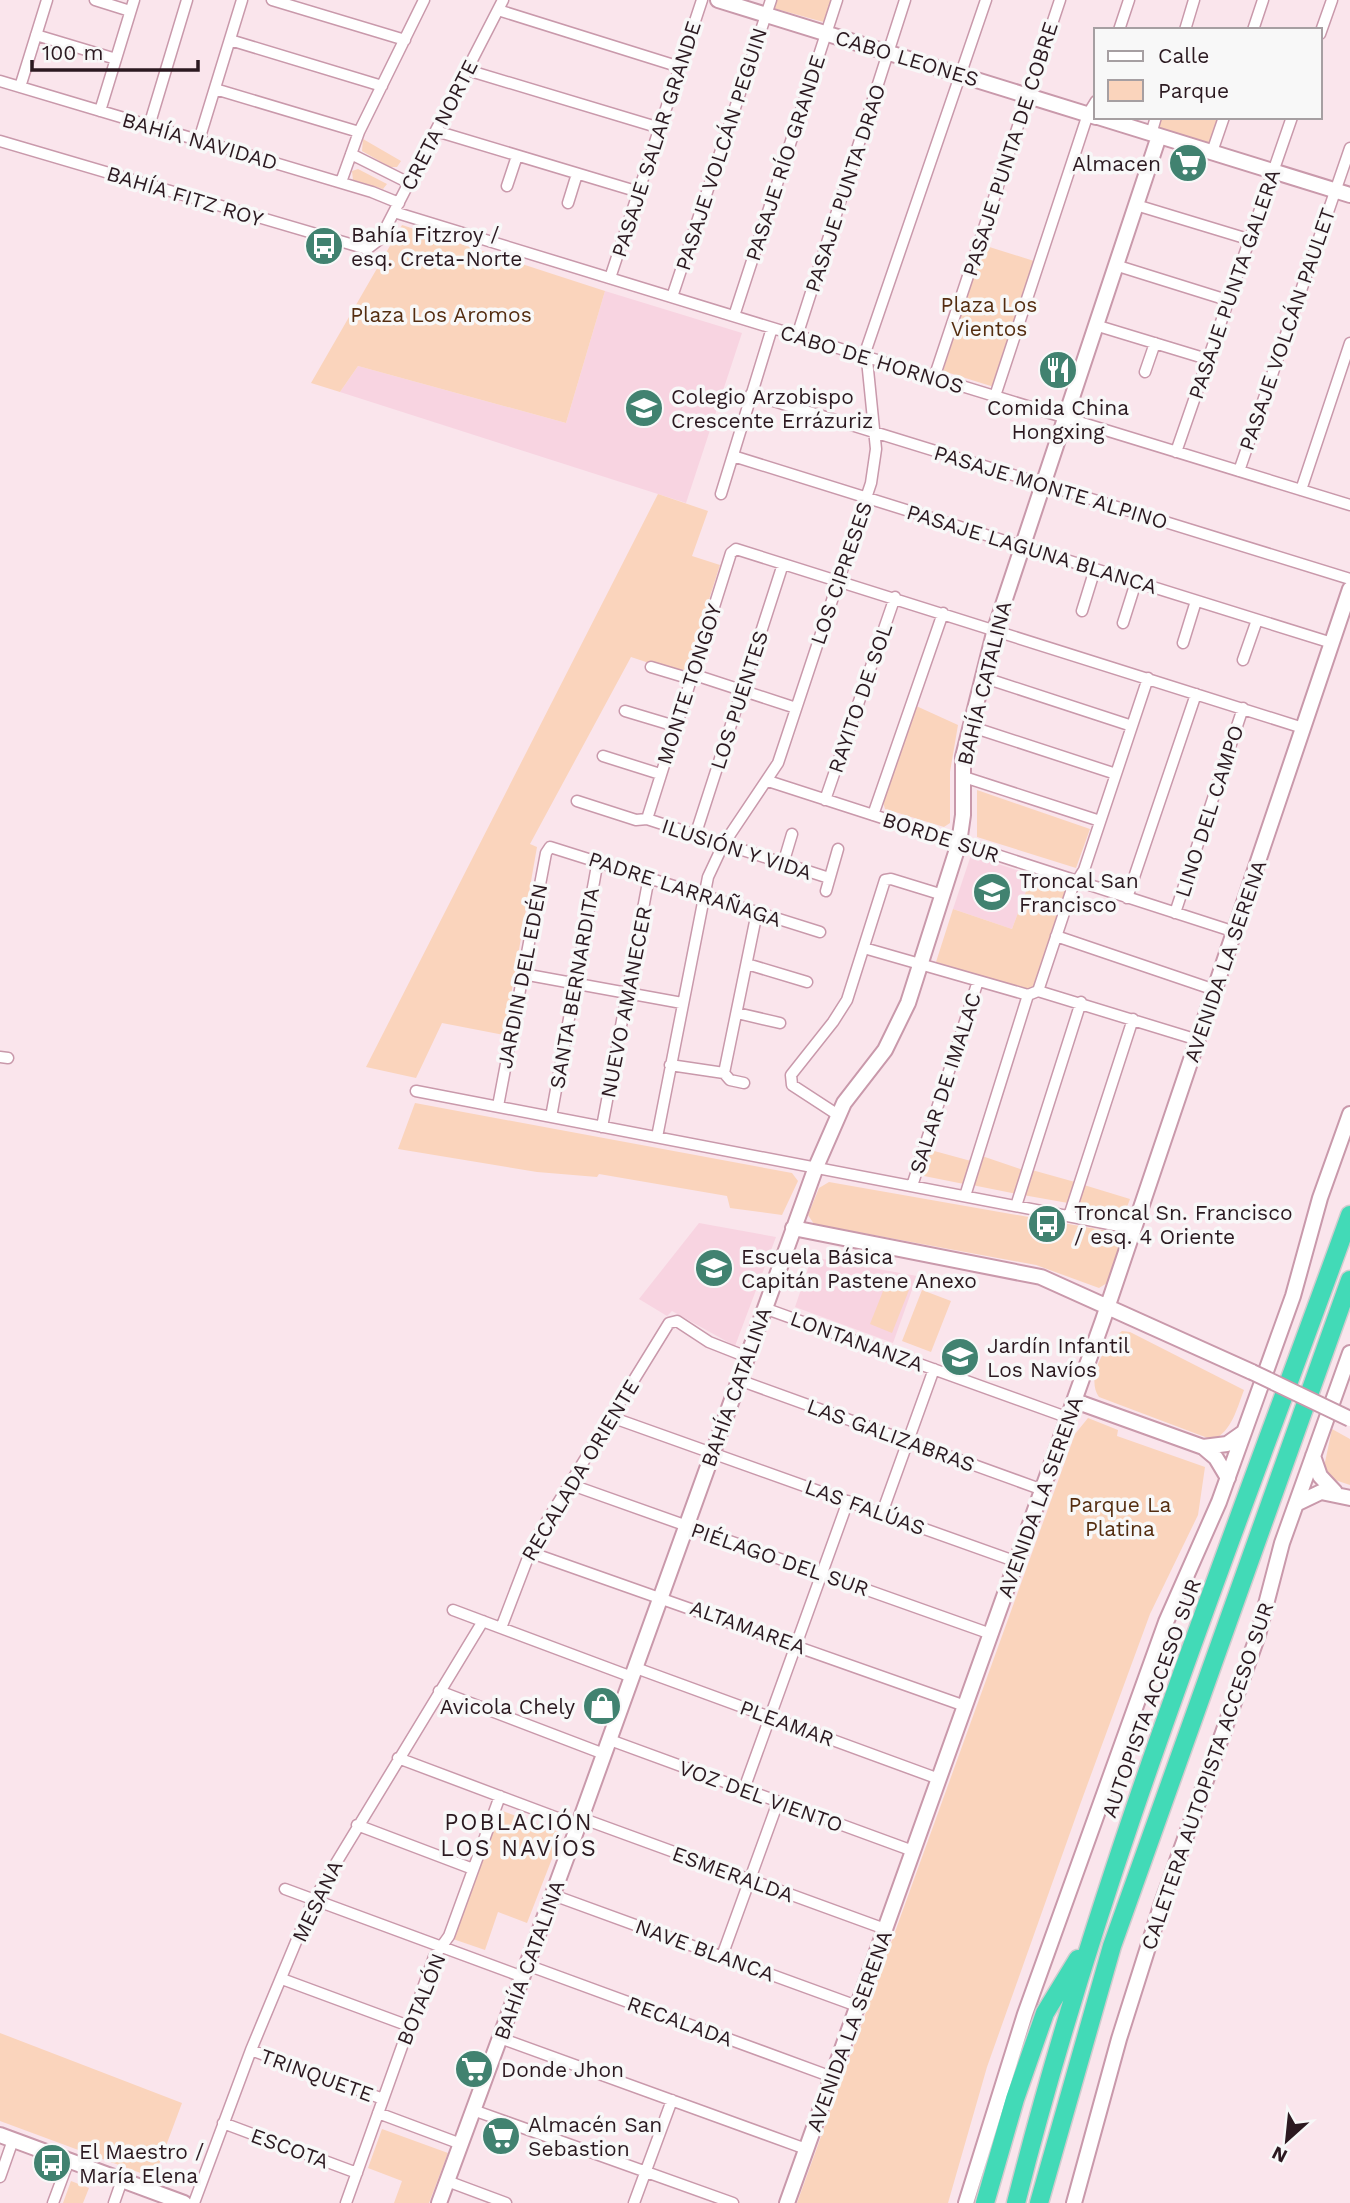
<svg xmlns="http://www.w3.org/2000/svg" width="1350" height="2203" font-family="'Work Sans',sans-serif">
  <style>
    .built { fill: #f8d4e1 }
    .green { fill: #fad4bc }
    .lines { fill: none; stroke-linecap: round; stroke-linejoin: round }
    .street-casing { stroke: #c999ab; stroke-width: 13 }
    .secondary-casing { stroke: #c999ab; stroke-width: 18 }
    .highway-casing { stroke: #d0ccce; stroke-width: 21 }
    .street { stroke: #fff; stroke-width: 10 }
    .secondary { stroke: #fff; stroke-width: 14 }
    .highway { stroke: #42dab7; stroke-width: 18 }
    .secondary-bridge-casing { stroke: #c999ab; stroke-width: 18; stroke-linecap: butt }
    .secondary-bridge { stroke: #fff; stroke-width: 14 }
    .labels { text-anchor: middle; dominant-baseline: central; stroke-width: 7; stroke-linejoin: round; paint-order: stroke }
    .street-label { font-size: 21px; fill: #2b1920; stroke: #f8f8f8 }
    .poi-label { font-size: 21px; fill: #2b1920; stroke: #f8f8f8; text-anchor: start }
    .park-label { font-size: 21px; fill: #542d10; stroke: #f8f8f8 }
    .neighbourhood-label { font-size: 23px; letter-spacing: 2px; fill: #2b1920; stroke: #f8f8f8 }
  </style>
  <rect width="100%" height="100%" fill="#fae5ec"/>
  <path class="built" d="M605,291L742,333L686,503L340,392L358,366L566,423Z
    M971,855L1032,875L1012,929L953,909Z
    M699,1223L776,1237L735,1346L672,1311L667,1316L639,1299Z
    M812,1257L917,1276L893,1343L795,1307Z"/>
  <path class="green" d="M776,0H834L827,23L773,8Z
    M1160,117H1219L1210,145L1156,129Z
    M363,139L401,161L397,167H390L362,151Z
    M358,169L387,184L383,189L353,180L352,171Z
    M402,225L605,291L566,423L358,366L340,392L311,383Z
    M983,245L1034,261L994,387L943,371Z
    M658,494L708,511L692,556L720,565L685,675L631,657L530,844L537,847L504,1035L442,1023L416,1078L366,1067Z
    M914,705L958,725L950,772V823L944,827L885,809L883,802Z
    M977,790L1090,829L1076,868L977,837Z
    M1032,875L1068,887L1035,987L1027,991L936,962L953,909L1012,929Z
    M415,1103L792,1173L798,1181L782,1215L730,1208L727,1196L599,1174L597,1177L537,1172L398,1149Z
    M927,1149L971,1161L964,1184L919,1175Z
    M982,1156L1023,1170L1017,1194L972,1185Z
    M1032,1170L1075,1182L1068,1203L1023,1195Z
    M829,1182L1114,1232L1124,1237L1107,1283L1099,1288L1036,1265L814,1224L808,1215L819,1188Z
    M1084,1185L1130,1199L1124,1215L1078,1206Z
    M887,1281L909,1290L892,1333L870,1324Z
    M922,1290L951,1301L931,1352L902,1341Z
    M1122,1331L1130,1332L1244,1390C1237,1408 1232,1431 1213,1440L1099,1397C1085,1378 1106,1343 1122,1331Z
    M1088,1418L1118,1430L1117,1436L1205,1467L1198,1515L1150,1614L1081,1802L987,2067L948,2203H797L1075,1434Z
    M1332,1429L1350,1439V1485L1335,1480L1324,1467Z
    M500,1810L562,1833L527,1923L498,1912L485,1950L453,1939Z
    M0,2033L182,2103L154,2178L0,2121Z
    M382,2129L448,2153L429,2203H394L402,2181L368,2168Z
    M71,2181L89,2188L83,2203H63Z"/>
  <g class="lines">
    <defs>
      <path id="street" d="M95,0L130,11
        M272,0L405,40
        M498,10L680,67
        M1119,30L1129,0
        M1185,30L1194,0
        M1253,30L1263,0
        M1320,34L1332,0
        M36,35L116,59
        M230,40L382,86
        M467,70L660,128
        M0,81L372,192L399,203
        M20,87L47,0
        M215,89L359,132
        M100,111L134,0
        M149,126L187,0
        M436,131L639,192
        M1151,134L1156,117
        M199,140L242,0
        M0,141L367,249L380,239L503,0
        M1212,152L1224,117
        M351,154L409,183
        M341,182L359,132L424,0
        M507,186L517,156
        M568,203L577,174
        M1136,205L1248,239
        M394,212L1350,505
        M1115,265L1227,300
        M610,278L702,0
        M672,297L771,0
        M734,316L837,0
        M1095,325L1207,359
        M797,336L905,0
        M1145,372L1155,343
        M934,378L1060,0
        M751,394L1350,579
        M995,396L1088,114L1096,101
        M1176,452L1292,117
        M733,456L1332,643
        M1239,471L1350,148
        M1301,490L1350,343
        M721,494L772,328
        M1082,611L1095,569
        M1123,623L1136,582
        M1183,643L1196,601
        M1243,660L1257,620
        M651,667L691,679
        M692,674L796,708
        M982,677L1132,726
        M625,711L675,726
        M969,726L1116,774
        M603,756L660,774
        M961,776L1100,821
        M768,781L1235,932
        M825,800L895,597
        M577,801L636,820L647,819L829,878
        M873,815L943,613
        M647,819L731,553L736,549L1303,728
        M695,836L783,564
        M783,864L792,834
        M826,891L838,849
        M1127,898L1196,694
        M1175,913L1243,708
        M1056,936L1215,990
        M864,948L1028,995
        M747,964L807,982
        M523,974L682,1003
        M1038,991L1198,1040
        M1028,995L1038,991L1072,889L1084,870L1148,678
        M737,1013L780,1023
        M0,1057L8,1058
        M670,1065L724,1073L730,1080L744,1083
        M724,1073L757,912
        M416,1091L1135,1229
        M498,1106L546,853L550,847L820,932
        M838,1115L792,1085L791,1075L833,1022L847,1000L885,880L891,879L943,895
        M551,1117L598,860
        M602,1127L649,877
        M657,1137L708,877L723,845L778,763L871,483L876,449L866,350L986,0
        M912,1186L978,981
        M965,1196L1028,995
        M1016,1206L1081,1002
        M1069,1216L1133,1019
        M764,1308L1069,1418
        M739,1380L1043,1490
        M611,1417L1017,1562
        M569,1484L991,1634
        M882,1513L934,1369
        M529,1552L965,1706
        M453,1610L632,1677
        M501,1628L534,1542L669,1323L677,1321L709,1342L747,1357
        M636,1668L939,1779
        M439,1691L604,1754
        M610,1740L913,1851
        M398,1758L579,1826
        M744,1789L848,1501
        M581,1818L885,1929
        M357,1825L473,1869
        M285,1889L523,1977
        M553,1895L857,2006
        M722,1956L778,1802
        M527,1965L832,2077
        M282,1979L409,2026
        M500,2038L806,2149
        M251,2050L383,2099
        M473,2110L733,2203
        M378,2113L461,2144
        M223,2123L357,2173
        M0,2177L13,2140
        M447,2181L506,2203
        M53,2203L69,2160
        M114,2203L122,2180
        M194,2203L251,2050L313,1901L483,1621
        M346,2203L434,1957L449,1936L500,1796
        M634,2203L672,2100"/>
      <path id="secondary" d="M718,0L1096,117
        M1098,117L1350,195
        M793,1228L1041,1277L1252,1372
        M1075,1401L1203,1447L1227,1444L1244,1432
        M1203,1447L1216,1458L1228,1478
        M1313,1456L1320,1476L1335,1492
        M1296,1504L1321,1492L1350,1498
        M0,2135L184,2203
        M439,2203L581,1818L816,1167L844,1103L885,1050L908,1003L959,843L963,815V757L995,629L1159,136
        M787,2203L1103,1320L1350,589
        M966,2203L1025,2014L1166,1622L1219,1502L1293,1296L1320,1198L1350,1114
        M1074,2203L1119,2039L1162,1903L1258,1635L1282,1543L1350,1353"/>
      <path id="highway" d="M985,2203L1015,2099L1045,2013L1078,1959
        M1016,2203C1101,1866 1232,1542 1350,1215
        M1039,2203L1112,1946L1350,1280"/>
    </defs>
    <use href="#street" class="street-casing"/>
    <use href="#secondary" class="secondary-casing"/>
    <use href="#highway" class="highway-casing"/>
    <use href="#street" class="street"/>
    <use href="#secondary" class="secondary"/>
    <use href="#highway" class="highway"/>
    <defs>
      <path id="secondary-bridge" d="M1252,1372L1350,1419"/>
    </defs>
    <use href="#secondary-bridge" class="secondary-bridge-casing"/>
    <use href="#secondary-bridge" class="secondary-bridge"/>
  </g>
  <defs>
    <symbol id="supermarket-disc" viewBox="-11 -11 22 22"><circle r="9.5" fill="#418270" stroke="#f8f8f8"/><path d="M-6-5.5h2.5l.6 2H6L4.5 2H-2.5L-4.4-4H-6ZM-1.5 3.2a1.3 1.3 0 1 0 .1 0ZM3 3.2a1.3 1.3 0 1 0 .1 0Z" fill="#fff"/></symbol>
    <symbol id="bus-disc" viewBox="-11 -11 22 22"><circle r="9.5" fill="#418270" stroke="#f8f8f8"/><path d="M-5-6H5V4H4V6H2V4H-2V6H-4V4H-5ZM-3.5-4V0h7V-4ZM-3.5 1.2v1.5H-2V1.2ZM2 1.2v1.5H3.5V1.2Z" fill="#fff"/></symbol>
    <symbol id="restaurant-disc" viewBox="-11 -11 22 22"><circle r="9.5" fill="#418270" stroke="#f8f8f8"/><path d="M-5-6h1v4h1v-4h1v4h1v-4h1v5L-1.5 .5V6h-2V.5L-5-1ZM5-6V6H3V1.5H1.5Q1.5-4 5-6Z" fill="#fff"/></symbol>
    <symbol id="school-disc" viewBox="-11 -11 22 22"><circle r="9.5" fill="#418270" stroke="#f8f8f8"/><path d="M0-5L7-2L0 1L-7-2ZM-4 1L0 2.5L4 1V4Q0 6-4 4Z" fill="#fff"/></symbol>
    <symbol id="shop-disc" viewBox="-11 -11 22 22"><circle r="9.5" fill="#418270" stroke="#f8f8f8"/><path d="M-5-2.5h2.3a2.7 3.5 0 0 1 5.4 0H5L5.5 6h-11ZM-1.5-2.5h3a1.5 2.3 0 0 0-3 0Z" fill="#fff"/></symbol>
  </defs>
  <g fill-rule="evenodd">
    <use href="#supermarket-disc" x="1166" y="141" width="44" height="44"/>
    <use href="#bus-disc" x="302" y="224" width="44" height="44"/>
    <use href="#restaurant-disc" x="1036" y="348" width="44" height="44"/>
    <use href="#school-disc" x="622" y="386" width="44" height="44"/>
    <use href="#school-disc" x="970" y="870" width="44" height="44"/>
    <use href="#bus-disc" x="1025" y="1202" width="44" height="44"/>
    <use href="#school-disc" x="692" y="1246" width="44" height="44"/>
    <use href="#school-disc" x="938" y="1335" width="44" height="44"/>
    <use href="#shop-disc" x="580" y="1684" width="44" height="44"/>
    <use href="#supermarket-disc" x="452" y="2047" width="44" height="44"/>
    <use href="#supermarket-disc" x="479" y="2114" width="44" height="44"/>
    <use href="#bus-disc" x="30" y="2141" width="44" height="44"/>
  </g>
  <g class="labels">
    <g class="street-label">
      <text transform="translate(907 58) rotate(17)">CABO LEONES</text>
      <text transform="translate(439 125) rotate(-63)">CRETA NORTE</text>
      <text transform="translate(656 139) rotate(-72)">PASAJE SALAR GRANDE</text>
      <text transform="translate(200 141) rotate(16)">BAHÍA NAVIDAD</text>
      <text transform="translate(721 149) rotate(-72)">PASAJE VOLCÁN PEGUIN</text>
      <text transform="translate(1010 149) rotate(-72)">PASAJE PUNTA DE COBRE</text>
      <text transform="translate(785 158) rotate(-72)">PASAJE RÍO GRANDE</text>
      <text transform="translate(845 188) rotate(-72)">PASAJE PUNTA DRAO</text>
      <text transform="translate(185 196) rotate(17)">BAHÍA FITZ ROY</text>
      <text transform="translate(1234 284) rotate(-71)">PASAJE PUNTA GALERA</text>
      <text transform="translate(1287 329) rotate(-71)">PASAJE VOLCÁN PAULET</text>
      <text transform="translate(872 359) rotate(17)">CABO DE HORNOS</text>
      <text transform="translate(1051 487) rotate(17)">PASAJE MONTE ALPINO</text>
      <text transform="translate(1032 549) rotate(17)">PASAJE LAGUNA BLANCA</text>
      <text transform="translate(841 573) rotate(-71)">LOS CIPRESES</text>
      <text transform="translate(984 683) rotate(-76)">BAHÍA CATALINA</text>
      <text transform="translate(689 684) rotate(-72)">MONTE TONGOY</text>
      <text transform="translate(860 698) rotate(-71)">RAYITO DE SOL</text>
      <text transform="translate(739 700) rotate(-72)">LOS PUENTES</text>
      <text transform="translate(1209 811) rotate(-72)">LINO DEL CAMPO</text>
      <text transform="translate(941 837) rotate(18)">BORDE SUR</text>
      <text transform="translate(737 849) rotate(18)">ILUSIÓN Y VIDA</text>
      <text transform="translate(685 889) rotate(18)">PADRE LARRAÑAGA</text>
      <text transform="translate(1225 961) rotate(-71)">AVENIDA LA SERENA</text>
      <text transform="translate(522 976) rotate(-79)">JARDIN DEL EDÉN</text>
      <text transform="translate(574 988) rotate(-80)">SANTA BERNARDITA</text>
      <text transform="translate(626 1002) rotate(-79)">NUEVO AMANECER</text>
      <text transform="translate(945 1083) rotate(-72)">SALAR DE IMALAC</text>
      <text transform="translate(857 1341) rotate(20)">LONTANANZA</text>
      <text transform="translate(736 1387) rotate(-70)">BAHÍA CATALINA</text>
      <text transform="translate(891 1435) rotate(20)">LAS GALIZABRAS</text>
      <text transform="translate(580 1470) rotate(-59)">RECALADA ORIENTE</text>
      <text transform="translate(1040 1497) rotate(-70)">AVENIDA LA SERENA</text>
      <text transform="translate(865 1507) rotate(20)">LAS FALÚAS</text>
      <text transform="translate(780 1559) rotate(19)">PIÉLAGO DEL SUR</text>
      <text transform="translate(748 1627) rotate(20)">ALTAMAREA</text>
      <text transform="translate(1151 1698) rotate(-70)">AUTOPISTA ACCESO SUR</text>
      <text transform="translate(787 1723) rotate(20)">PLEAMAR</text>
      <text transform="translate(1207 1776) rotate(-71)">CALETERA AUTOPISTA ACCESO SUR</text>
      <text transform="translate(761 1796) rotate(20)">VOZ DEL VIENTO</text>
      <text transform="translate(733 1874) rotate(20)">ESMERALDA</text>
      <text transform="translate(317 1901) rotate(-64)">MESANA</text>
      <text transform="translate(705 1950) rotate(20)">NAVE BLANCA</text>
      <text transform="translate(529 1960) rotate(-70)">BAHÍA CATALINA</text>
      <text transform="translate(421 1999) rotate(-68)">BOTALÓN</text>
      <text transform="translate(680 2021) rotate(20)">RECALADA</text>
      <text transform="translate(849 2031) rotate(-70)">AVENIDA LA SERENA</text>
      <text transform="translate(317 2075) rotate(20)">TRINQUETE</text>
      <text transform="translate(290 2148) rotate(20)">ESCOTA</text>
    </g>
    <g class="poi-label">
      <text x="1161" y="163" text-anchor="end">Almacen</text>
      <text x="351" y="234">Bahía Fitzroy /<tspan x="351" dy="24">esq. Creta-Norte</tspan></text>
      <text x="671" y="396">Colegio Arzobispo<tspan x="671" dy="24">Crescente Errázuriz</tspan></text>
      <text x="1058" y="407" text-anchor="middle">Comida China<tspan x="1058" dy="24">Hongxing</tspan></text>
      <text x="1019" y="880">Troncal San<tspan x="1019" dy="24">Francisco</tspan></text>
      <text x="1074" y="1212">Troncal Sn. Francisco<tspan x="1074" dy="24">/ esq. 4 Oriente</tspan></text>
      <text x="741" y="1256">Escuela Básica<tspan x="741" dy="24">Capitán Pastene Anexo</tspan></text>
      <text x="987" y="1345">Jardín Infantil<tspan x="987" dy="24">Los Navíos</tspan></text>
      <text x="575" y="1706" text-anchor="end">Avicola Chely</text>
      <text x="501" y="2069">Donde Jhon</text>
      <text x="528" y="2124">Almacén San<tspan x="528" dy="24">Sebastion</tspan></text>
      <text x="79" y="2151">El Maestro /<tspan x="79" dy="24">María Elena</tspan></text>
    </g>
    <g class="park-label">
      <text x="989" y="304">Plaza Los<tspan x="989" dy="24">Vientos</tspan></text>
      <text x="441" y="314">Plaza Los Aromos</text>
      <text x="1120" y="1504">Parque La<tspan x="1120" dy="24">Platina</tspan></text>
    </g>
    <g class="neighbourhood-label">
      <text x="519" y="1822">POBLACIÓN<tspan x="519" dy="26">LOS NAVÍOS</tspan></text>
    </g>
  </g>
  <rect x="1094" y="28" width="228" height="91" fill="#f8f8f8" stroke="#a69fa2" stroke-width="2"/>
  <rect x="1108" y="51" width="35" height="10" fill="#ffffff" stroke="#a69fa2" stroke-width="2"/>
  <text x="1158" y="63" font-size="21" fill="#2b1920">Calle</text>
  <rect x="1108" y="80" width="35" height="21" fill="#fad4bc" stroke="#a69fa2" stroke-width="2"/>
  <text x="1158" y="98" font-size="21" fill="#2b1920">Parque</text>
  <g transform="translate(1287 2140) rotate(207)" stroke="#f8f8f8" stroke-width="5" paint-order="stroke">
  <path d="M0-5L12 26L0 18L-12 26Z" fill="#2b1920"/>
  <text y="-10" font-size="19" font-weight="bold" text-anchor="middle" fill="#2b1920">N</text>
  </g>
  <path d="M32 60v10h166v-10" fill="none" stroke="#2b1920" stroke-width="3.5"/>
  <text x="42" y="60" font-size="21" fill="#2b1920" stroke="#f8f8f8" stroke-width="5" paint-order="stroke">100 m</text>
</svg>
